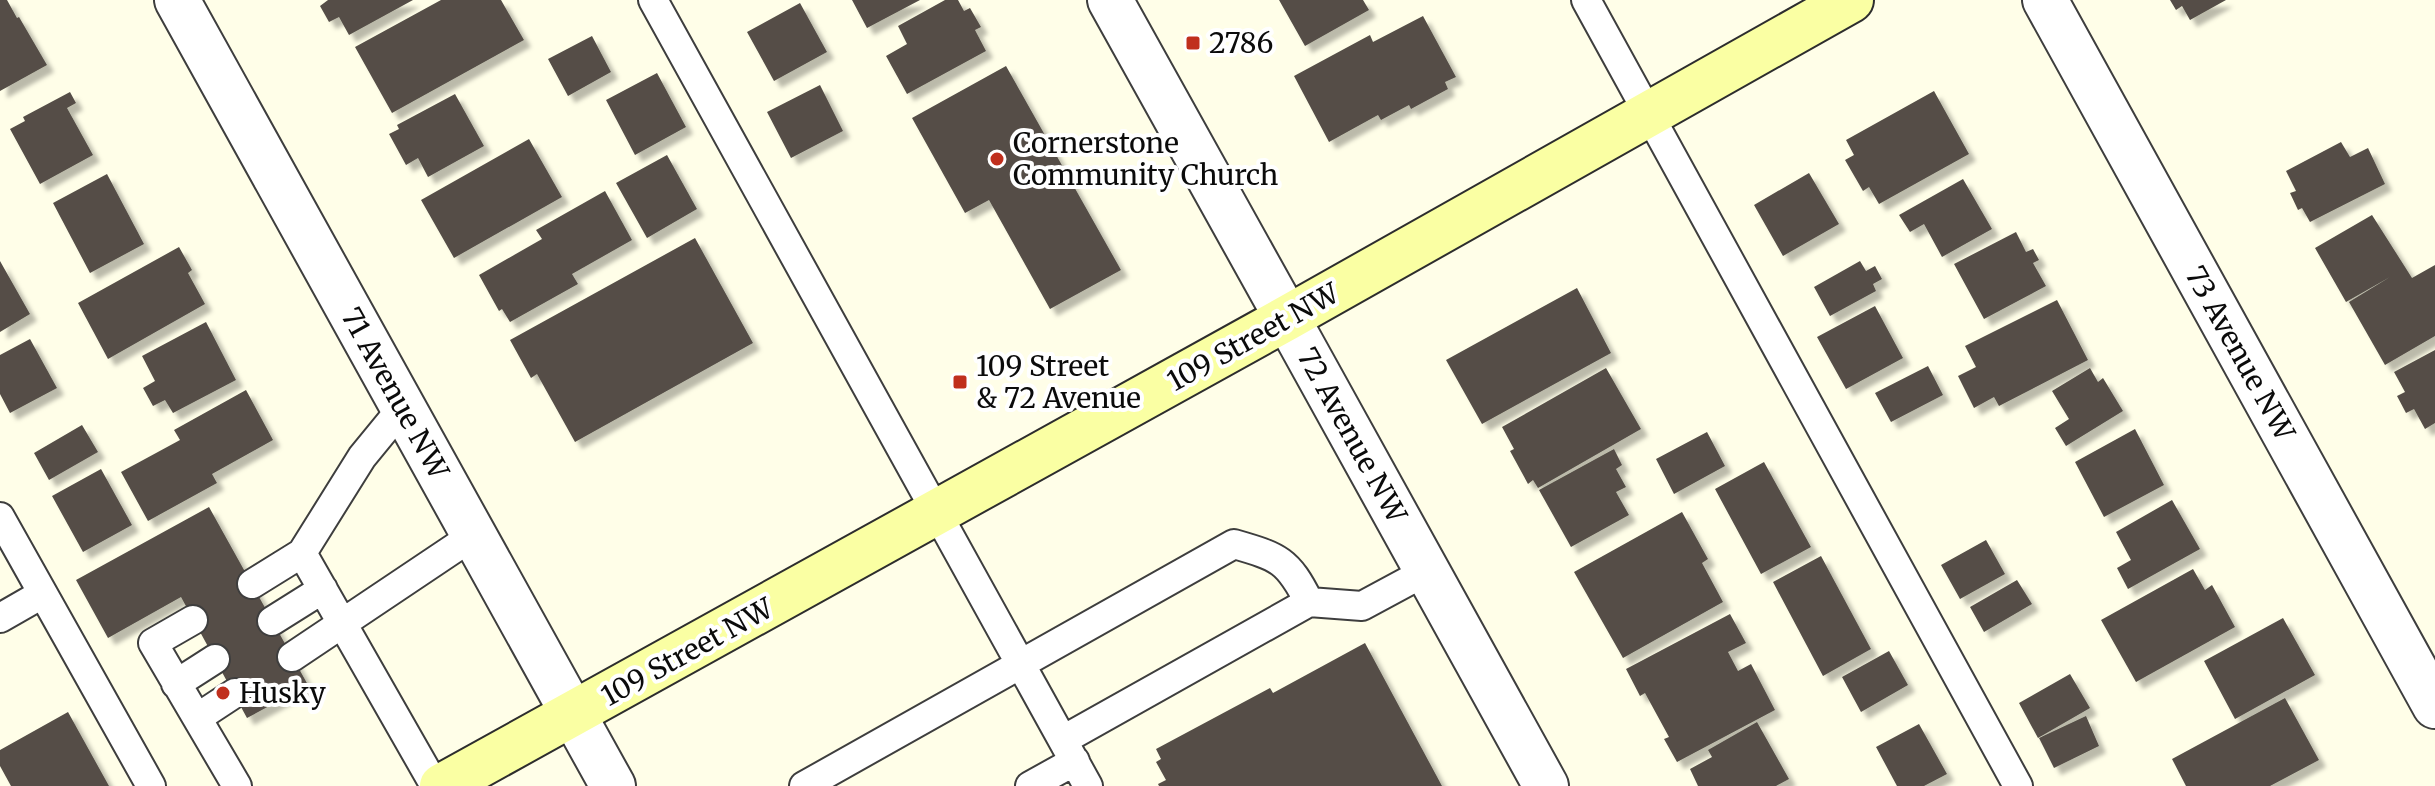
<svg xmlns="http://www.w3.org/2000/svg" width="2435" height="786" font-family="Merriweather,serif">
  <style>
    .building { fill: #544e47; filter: url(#shadow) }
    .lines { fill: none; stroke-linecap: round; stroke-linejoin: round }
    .service-casing { stroke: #3e3e3e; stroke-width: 32 }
    .minor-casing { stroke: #3e3e3e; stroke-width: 48 }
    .tertiary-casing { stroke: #3e3e3e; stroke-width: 48 }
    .secondary-casing { stroke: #2d2d2d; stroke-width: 48 }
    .service { stroke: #fff; stroke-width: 28 }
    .minor { stroke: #fff; stroke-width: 44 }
    .tertiary { stroke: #fff; stroke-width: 44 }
    .secondary { stroke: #faffa3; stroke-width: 44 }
    .poi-dot { fill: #c02f1d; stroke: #fff; stroke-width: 3 }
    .labels { text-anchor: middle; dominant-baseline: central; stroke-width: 8; stroke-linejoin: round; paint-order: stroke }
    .poi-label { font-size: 28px; fill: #0b0b0b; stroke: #fff; text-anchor: start }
    .street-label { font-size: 28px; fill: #0b0b0b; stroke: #fff }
  </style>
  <defs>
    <filter id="shadow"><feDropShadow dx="7" dy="7" stdDeviation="2" flood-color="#0004"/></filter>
  </defs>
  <rect width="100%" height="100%" fill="#fffee8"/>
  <path class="building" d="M0,0H7L17,18L19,17L47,65L0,91Z
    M328,0H413L349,35L339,17L329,22L320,6Z
    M441,0H501L524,40L392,113L355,47Z
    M852,0H920L867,28Z
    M945,0H958L964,11L970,8L981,27L975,30L986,51L907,94L886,56L907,44L898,26Z
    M1279,0H1363L1369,10L1305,46Z
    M2170,0H2226L2190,20L2182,6L2176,10Z
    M800,3L827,52L774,81L747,32Z
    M1423,16L1456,77L1445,82L1448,89L1411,109L1409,105L1381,120L1378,115L1329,142L1294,76L1370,35L1373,42Z
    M592,36L611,72L568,96L548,59Z
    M1006,66L1121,270L1050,309L989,200L965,213L912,118Z
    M657,73L686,127L635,155L606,100Z
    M820,85L843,131L791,158L767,112Z
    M1934,91L1969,154L1879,204L1869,187L1863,191L1845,160L1854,155L1846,140Z
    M70,92L76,103L67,108L93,155L40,184L10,129L25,121L23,117Z
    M455,94L484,146L428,177L418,158L406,165L389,134L399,129L397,125Z
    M529,139L562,197L454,258L421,200Z
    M2341,142L2350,157L2368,148L2385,184L2310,222L2302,208L2298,210L2290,193L2296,191L2286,171Z
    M667,155L697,209L647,238L616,183Z
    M1809,173L1839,224L1783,256L1754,205Z
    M107,174L144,244L90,273L53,203Z
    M1963,179L1992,229L1942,257L1924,224L1910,232L1899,215Z
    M605,191L632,240L572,274L578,284L510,322L502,309L499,311L479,275L542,239L536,230Z
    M2372,215L2412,278L2435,265V336L2385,365L2349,302L2390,277L2346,302L2315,248Z
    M2016,232L2026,252L2033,249L2039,260L2033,263L2046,286L1984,319L1954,264Z
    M695,238L753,343L575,442L537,374L531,378L510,340Z
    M179,247L192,270L188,273L205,304L108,359L78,303Z
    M0,261L30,314L0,332Z
    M1860,261L1866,271L1875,266L1882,279L1873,284L1876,291L1830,316L1814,287Z
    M1577,288L1611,353L1482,424L1446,360Z
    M2057,300L2088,360L1999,406L1994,397L1974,408L1958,376L1976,367L1965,346Z
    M1875,306L1903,358L1846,389L1817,337Z
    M206,322L236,380L173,413L165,400L153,406L143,388L155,381L142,356Z
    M30,339L57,388L10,413L0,394V355Z
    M2435,350V423L2425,429L2414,409L2406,413L2397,396L2405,392L2394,372Z
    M1928,366L1943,395L1891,422L1875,393Z
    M1606,368L1641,429L1538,488L1533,480L1528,484L1510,451L1514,449L1502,427Z
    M2090,368L2098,382L2103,378L2123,411L2066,446L2055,428L2069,419L2052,391Z
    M246,390L273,440L212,474L217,483L148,521L121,472L180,440L174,430Z
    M82,425L98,452L49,480L34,453Z
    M2135,429L2164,485L2104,517L2075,462Z
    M1707,432L1725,466L1674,494L1656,459Z
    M1614,449L1622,465L1616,469L1626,487L1616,492L1629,515L1571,547L1539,490Z
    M1764,462L1811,547L1761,574L1715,489Z
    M101,469L132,525L83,552L52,496Z
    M2172,500L2200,549L2128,589L2117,568L2131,560L2116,532Z
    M209,507L308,685L247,718L181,597L108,638L76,580Z
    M1682,512L1708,559L1702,563L1723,602L1623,658L1574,572Z
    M1986,540L2005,574L1960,599L1941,565Z
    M1821,556L1871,649L1823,676L1773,582Z
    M2193,569L2205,590L2212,585L2235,627L2136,682L2101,620Z
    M2017,580L2032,604L1984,632L1970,607Z
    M1730,614L1746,643L1728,652L1738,671L1751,664L1775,710L1677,762L1664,739L1669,737L1645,693L1640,696L1626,669Z
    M2283,618L2315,675L2235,719L2204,661Z
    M1365,643L1442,786H1159L1158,784L1166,780L1156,762L1161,759L1156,749L1270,688L1273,693Z
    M1889,651L1908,685L1861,712L1842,677Z
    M2070,674L2090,708L2038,738L2019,703Z
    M2285,698L2319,760L2270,786H2186L2172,759Z
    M68,712L109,786H11L0,766V750Z
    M2086,716L2099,746L2054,768L2039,738Z
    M1757,722L1789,779L1776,786H1698L1690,769L1712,757L1708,750Z
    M1919,724L1947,774L1924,786H1897L1876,747Z"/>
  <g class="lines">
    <defs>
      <path id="service" d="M653,0L1088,786
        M1586,0L2018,786
        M403,407L362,457L302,553L435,786
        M0,517L151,786
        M252,584L302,553
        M0,618L42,594
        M193,620L153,643L197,718
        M272,621L323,589
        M292,657L474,535
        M176,684L215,659
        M235,693L197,718L237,786
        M1063,740L1309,602L1362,606L1427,571
        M804,786L1234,544C1279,557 1288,560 1309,602
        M1030,786L1075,761"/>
      <path id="minor" d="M177,0L613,786
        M2045,0L2435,706
        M1287,318L1546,786"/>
      <path id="tertiary" d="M1110,0L1287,318"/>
      <path id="secondary" d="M442,786L1287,318L1851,0"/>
    </defs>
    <use href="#service" class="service-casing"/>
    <use href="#minor" class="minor-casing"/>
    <use href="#tertiary" class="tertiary-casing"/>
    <use href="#secondary" class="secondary-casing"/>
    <use href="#service" class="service"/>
    <use href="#minor" class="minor"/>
    <use href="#tertiary" class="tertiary"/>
    <use href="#secondary" class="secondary"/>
  </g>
  <g class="poi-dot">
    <rect x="1185" y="35" width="16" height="16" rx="4"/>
    <circle cx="997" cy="159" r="8"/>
    <rect x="952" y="374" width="16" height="16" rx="4"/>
    <circle cx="223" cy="693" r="8"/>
  </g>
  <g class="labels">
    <g class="poi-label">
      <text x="1209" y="43">2786</text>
      <text x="1013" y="143">Cornerstone<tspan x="1013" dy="32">Community Church</tspan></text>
      <text x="976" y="366">109 Street<tspan x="976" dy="32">&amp; 72 Avenue</tspan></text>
      <text x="239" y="693">Husky</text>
    </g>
    <g class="street-label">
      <text transform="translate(1253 337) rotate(-29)">109 Street NW</text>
      <text transform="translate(2240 353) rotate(61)">73 Avenue NW</text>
      <text transform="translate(395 393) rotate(61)">71 Avenue NW</text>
      <text transform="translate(1352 435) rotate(61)">72 Avenue NW</text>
      <text transform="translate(687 652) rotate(-29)">109 Street NW</text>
    </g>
  </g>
</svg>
